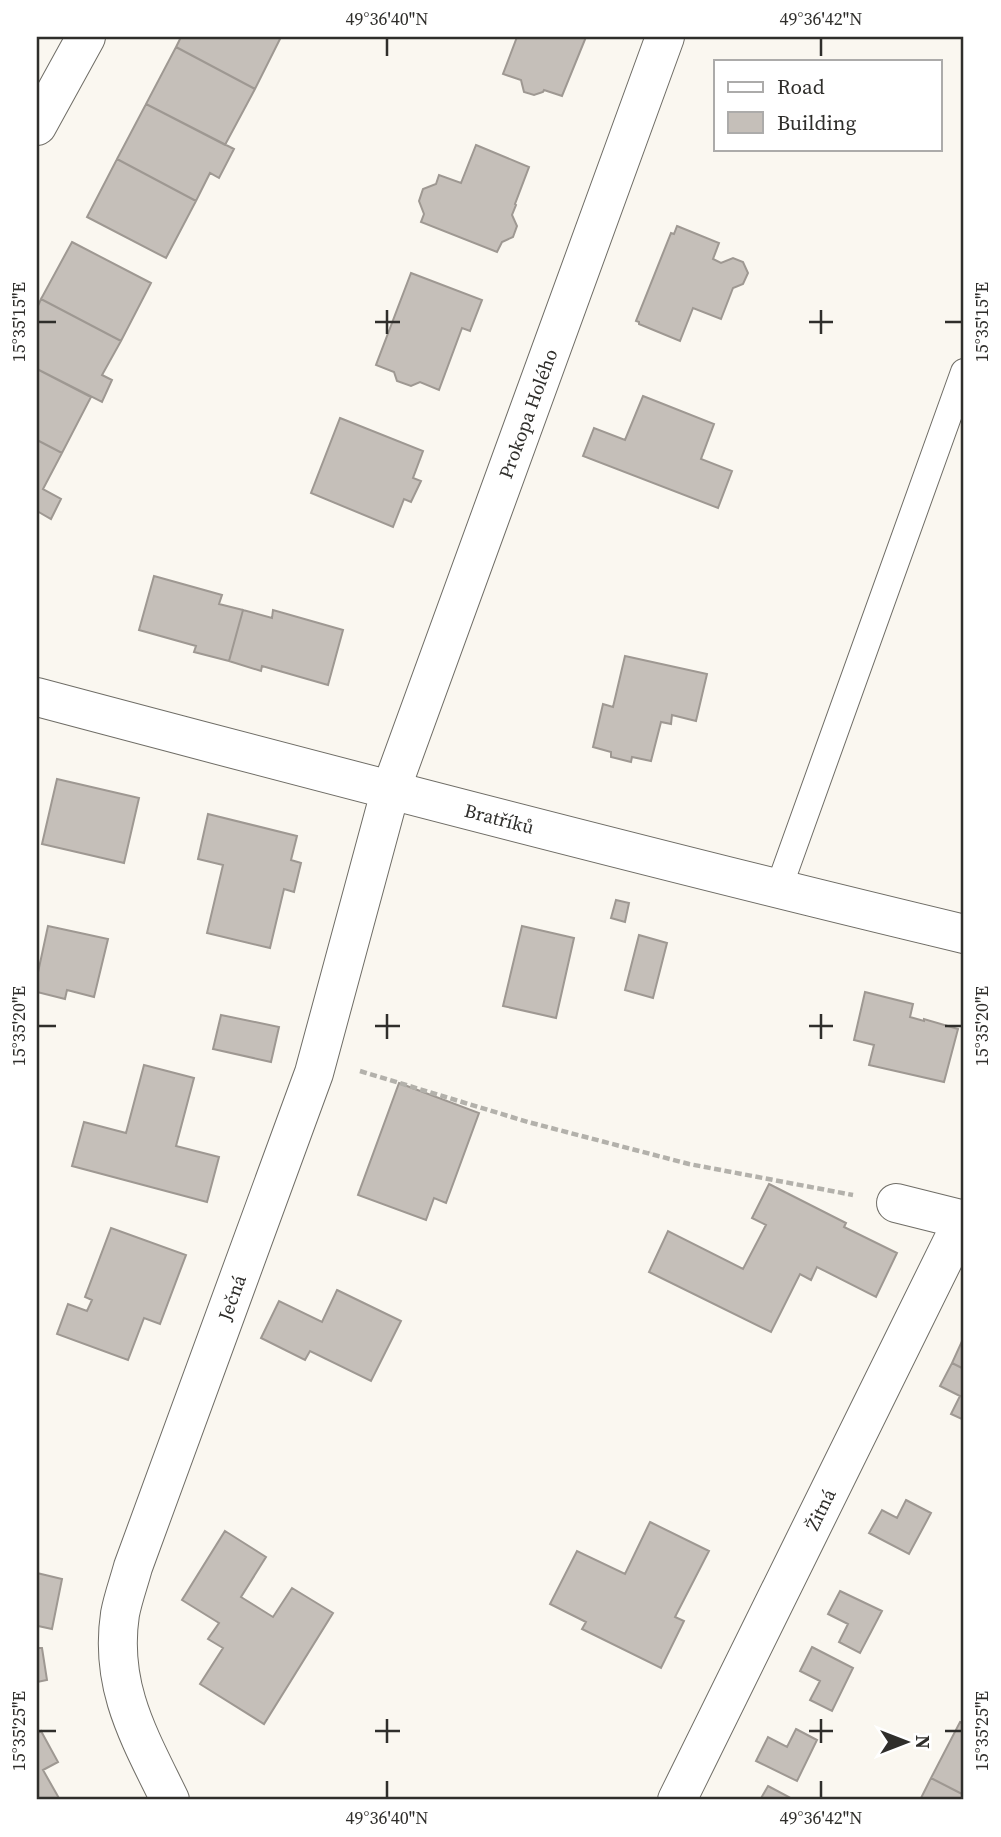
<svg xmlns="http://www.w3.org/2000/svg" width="1001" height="1837" font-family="'Source Serif 4',serif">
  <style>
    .building { fill: #c5bfb9; stroke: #9e9892; stroke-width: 2 }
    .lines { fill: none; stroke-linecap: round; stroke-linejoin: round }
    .service-casing { stroke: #6f6d66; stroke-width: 28 }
    .minor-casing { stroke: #6f6d66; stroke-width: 40 }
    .path { stroke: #b3b1ab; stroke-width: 4.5; stroke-dasharray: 7 3.5; stroke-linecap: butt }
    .service { stroke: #fff; stroke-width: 26 }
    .minor { stroke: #fff; stroke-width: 38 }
    .ticks { fill: none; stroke: #2f2e2b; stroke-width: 2.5 }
    .labels { text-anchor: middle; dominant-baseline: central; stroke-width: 5; stroke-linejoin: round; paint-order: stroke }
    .street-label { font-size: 19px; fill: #2f2e2b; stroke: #fff }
    .neatline { fill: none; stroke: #2f2e2b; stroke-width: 2.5 }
    .ticks-label { font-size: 18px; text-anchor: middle; fill: #2f2e2b }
  </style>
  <rect width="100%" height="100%" fill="#faf7f0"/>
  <path class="building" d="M181,37H281L255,89L176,47Z
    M517,37H586L562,96L544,90L543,92L534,95L524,92L521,80L503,74Z
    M176,47L255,89L225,145L146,104Z
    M146,104L234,149L219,178L210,173L196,201L117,159Z
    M476,145L529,167L515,204L516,205L512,215L517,226L513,237L502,242L497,252L421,222L424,214L419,201L423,189L436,184L439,175L461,183Z
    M117,159L196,201L166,258L87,217Z
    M677,226L719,243L713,259L721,263L733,258L743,262L748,273L743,284L733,288L721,319L693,308L680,341L639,324V322L636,321L671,233L674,234Z
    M72,242L151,283L121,341L41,299Z
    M411,273L482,300L470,331L462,328L439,390L420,382L411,386L397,381L394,372L376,365Z
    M41,299L121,341L102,375L112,380L102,402L37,369V308Z
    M37,369L91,397L62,453L37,440Z
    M643,396L714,424L701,459L732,471L718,508L583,456L594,428L625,440Z
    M340,418L423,451L413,478L421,481L411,502L404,499L393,527L311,493Z
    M37,440L62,453L43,489L61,499L51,519L37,511Z
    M154,576L222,595L219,604L243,610L229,661L194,652L196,646L139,630Z
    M243,610L272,618L273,610L343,630L328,685L262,666L261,671L229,661Z
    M625,656L707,674L696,721L672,715L671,724L661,722L651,761L632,757L631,762L611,757V752L593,747L603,704L613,707Z
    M57,779L139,798L124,863L42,844Z
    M208,814L297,836L291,860L301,863L294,892L284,889L270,948L207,933L223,865L198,859Z
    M616,900L629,903L625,922L611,918Z
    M48,926L108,939L94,997L67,990L65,999L37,992V977Z
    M522,926L574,938L556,1018L503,1006Z
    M639,935L667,943L653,998L625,990Z
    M865,992L913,1004L910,1017L924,1021V1019L958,1029L944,1082L869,1065L874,1045L854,1040Z
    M221,1015L279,1027L271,1062L213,1049Z
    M144,1065L194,1078L176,1146L219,1157L207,1202L72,1166L84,1122L126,1133Z
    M399,1083L479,1113L446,1203L434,1198L426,1220L358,1195Z
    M769,1184L846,1223L844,1227L897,1253L876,1297L817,1267L811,1280L800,1274L771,1332L649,1272L668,1231L743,1269L766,1225L752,1218Z
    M111,1228L186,1255L160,1324L144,1318L128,1360L57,1334L68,1304L87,1311L92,1300L85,1297Z
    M337,1290L401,1321L371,1381L310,1351L305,1360L261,1338L279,1301L322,1322Z
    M963,1339H964V1369L952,1363Z
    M952,1363L964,1369V1420L951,1414L960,1396L940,1386Z
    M906,1500L931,1513L909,1554L869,1533L882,1510L897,1518Z
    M650,1522L709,1551L675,1617L684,1621L661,1668L582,1629L586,1622L550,1604L577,1551L625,1574Z
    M225,1531L266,1557L241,1597L273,1617L292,1588L333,1613L264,1724L200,1684L223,1648L208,1639L219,1623L182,1600Z
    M37,1573L62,1579L52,1629L38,1626L37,1631Z
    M840,1591L882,1611L860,1653L839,1642L848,1624L828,1614Z
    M812,1647L853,1668L832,1711L810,1700L820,1681L800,1671Z
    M37,1648H42L47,1680L37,1682Z
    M960,1722L964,1724V1795L931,1778Z
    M796,1729L817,1740L797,1781L756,1761L768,1737L787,1747Z
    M41,1731L58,1762L43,1770L60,1800H37V1734Z
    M931,1778L964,1795V1800H920Z
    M768,1786L789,1797L787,1800H760Z"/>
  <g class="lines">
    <defs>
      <path id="service" d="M778,890L964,372"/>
      <g id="minor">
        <path d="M37,126L86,37"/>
        <path id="s1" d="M37,697C345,779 654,860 964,934"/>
        <path d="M896,1203L964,1220"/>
        <path id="s2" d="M170,1800C140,1738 109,1687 120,1614C123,1598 129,1582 133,1567L314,1073L390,792L665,37"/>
        <path id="s3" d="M677,1800L963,1220"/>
      </g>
    </defs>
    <use href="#service" class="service-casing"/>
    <use href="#minor" class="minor-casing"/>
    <path class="path" d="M360,1071L528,1122L689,1164L853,1195"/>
    <use href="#service" class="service"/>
    <use href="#minor" class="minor"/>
  </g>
  <path class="ticks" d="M387,38V56M821,38V56M387,310V334M821,310V334M38,322H56M375,322H400M809,322H833M945,322H962M387,1014V1039M821,1014V1039M38,1026H56M375,1026H400M809,1026H833M945,1026H962M387,1719V1743M821,1719V1743M38,1731H56M375,1731H400M809,1731H833M945,1731H962M387,1781V1798M821,1781V1798"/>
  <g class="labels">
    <g class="street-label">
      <text stroke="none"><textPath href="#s2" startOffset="1465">Prokopa Holého</textPath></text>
      <text stroke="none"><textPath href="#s1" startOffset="478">Bratříků</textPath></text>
      <text stroke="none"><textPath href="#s2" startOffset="532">Ječná</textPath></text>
      <text stroke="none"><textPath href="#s3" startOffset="324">Žitná</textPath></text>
    </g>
  </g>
  <rect width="1001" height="1837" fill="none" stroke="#ffffff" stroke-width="77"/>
  <rect x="714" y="60" width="228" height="91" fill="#ffffff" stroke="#acabaa" stroke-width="2"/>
  <rect x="728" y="82" width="35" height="10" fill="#ffffff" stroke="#acabaa" stroke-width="2"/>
  <text x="777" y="94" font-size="21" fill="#2f2e2b">Road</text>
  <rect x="728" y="112" width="35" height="21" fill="#c5bfb9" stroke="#acabaa" stroke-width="2"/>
  <text x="777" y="130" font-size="21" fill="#2f2e2b">Building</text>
  <g transform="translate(906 1742) rotate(90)" stroke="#ffffff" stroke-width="5" paint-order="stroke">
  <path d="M0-5L12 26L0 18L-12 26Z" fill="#2f2e2b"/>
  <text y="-10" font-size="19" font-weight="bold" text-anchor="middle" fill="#2f2e2b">N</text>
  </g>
  <rect x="38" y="38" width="924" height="1760" class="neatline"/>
  <g class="ticks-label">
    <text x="387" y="25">49°36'40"N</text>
    <text x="821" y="25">49°36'42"N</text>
    <text transform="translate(982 322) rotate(-90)" y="6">15°35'15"E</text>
    <text transform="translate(19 322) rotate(-90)" y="6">15°35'15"E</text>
    <text transform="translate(982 1026) rotate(-90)" y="6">15°35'20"E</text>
    <text transform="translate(19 1026) rotate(-90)" y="6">15°35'20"E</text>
    <text transform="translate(19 1731) rotate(-90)" y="6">15°35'25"E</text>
    <text transform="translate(982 1731) rotate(-90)" y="6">15°35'25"E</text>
    <text x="387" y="1824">49°36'40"N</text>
    <text x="821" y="1824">49°36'42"N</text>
  </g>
</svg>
